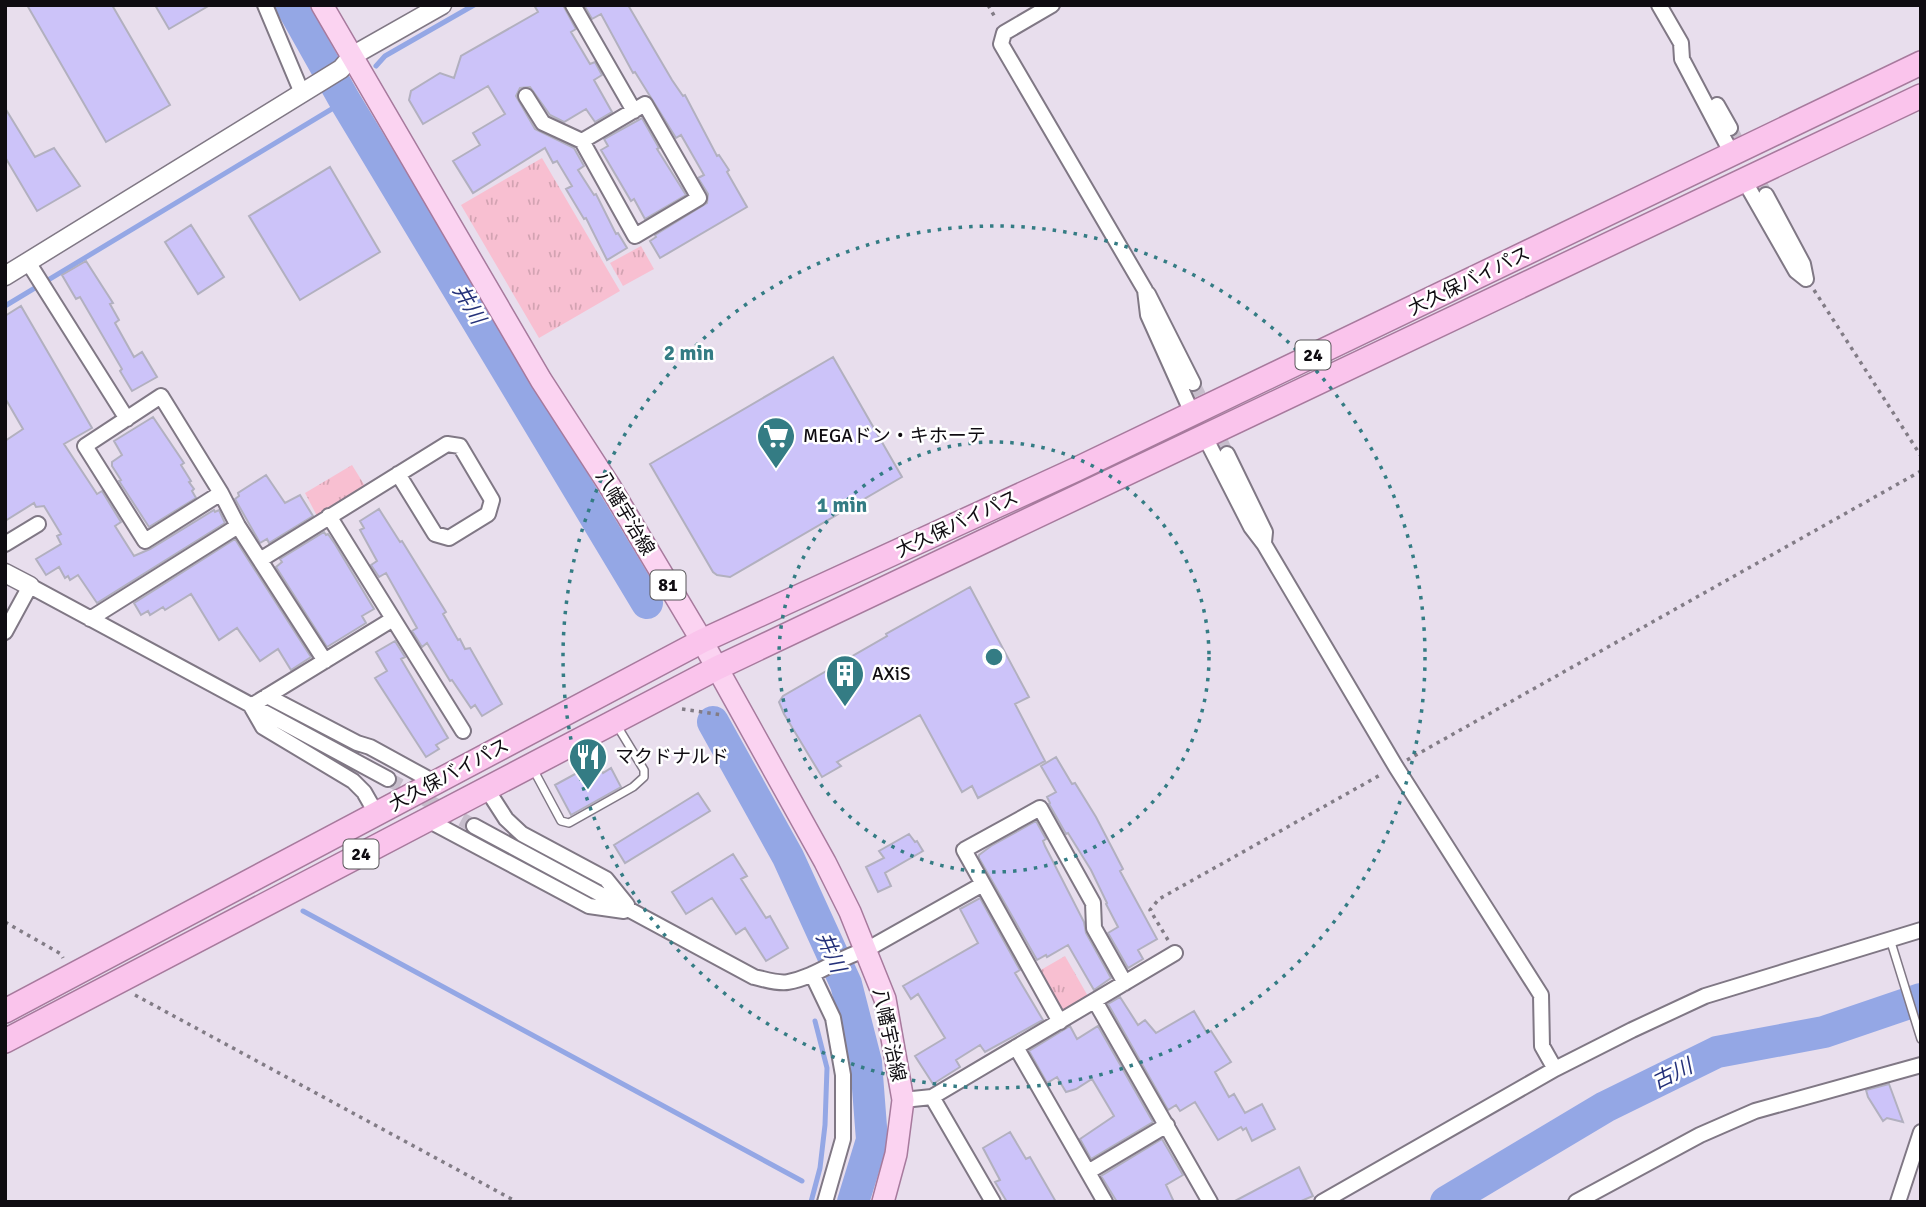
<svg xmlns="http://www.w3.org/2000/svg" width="1926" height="1207" font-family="Signika,'Noto Sans JP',sans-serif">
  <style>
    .grass { fill: url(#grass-tufts) }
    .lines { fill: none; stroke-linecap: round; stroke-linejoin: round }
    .stream { stroke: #94a7e5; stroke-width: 5 }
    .river { stroke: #94a7e5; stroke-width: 32 }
    .building { fill: #ccc3f9; stroke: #b2b0bf; stroke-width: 2 }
    .minor-tunnel { stroke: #c7becc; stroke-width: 14; stroke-dasharray: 14 7; stroke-linecap: butt }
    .service-casing { stroke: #807885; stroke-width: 10 }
    .minor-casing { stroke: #807885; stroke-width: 18 }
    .tertiary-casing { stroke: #807885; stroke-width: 21 }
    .primary-casing { stroke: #a77a9d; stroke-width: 24 }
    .trunk-casing { stroke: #a77a9d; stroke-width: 26 }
    .path { stroke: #827c86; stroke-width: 3.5; stroke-dasharray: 3.5 5; stroke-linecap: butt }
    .service { stroke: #fff; stroke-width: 7 }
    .minor { stroke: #fff; stroke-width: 14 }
    .tertiary { stroke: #fff; stroke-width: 18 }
    .primary { stroke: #fbd3f1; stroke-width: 21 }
    .trunk { stroke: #fac4ec; stroke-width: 23 }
    .ring { fill: none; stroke: #347c84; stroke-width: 3.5; stroke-dasharray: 3.5 7 }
    .labels { text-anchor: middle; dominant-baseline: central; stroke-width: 5; stroke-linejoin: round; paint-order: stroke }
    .shield { fill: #fff; stroke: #575558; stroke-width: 2 }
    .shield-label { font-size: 18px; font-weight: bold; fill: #0f0c11 }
    .street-label { font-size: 19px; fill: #0f0c11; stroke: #fff }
    .poi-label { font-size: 19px; fill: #0f0c11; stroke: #fff; text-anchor: start }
    .water-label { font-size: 21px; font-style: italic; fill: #25327a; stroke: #fff }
    .centre { fill: #347c84; stroke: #fff; stroke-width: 3.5 }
    .ring-label { font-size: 21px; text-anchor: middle; font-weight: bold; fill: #347c84; stroke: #fff; stroke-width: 5; stroke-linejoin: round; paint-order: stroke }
  </style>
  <defs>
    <pattern id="grass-tufts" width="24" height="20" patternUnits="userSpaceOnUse" patternTransform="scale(1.75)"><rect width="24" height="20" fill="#f8bfd1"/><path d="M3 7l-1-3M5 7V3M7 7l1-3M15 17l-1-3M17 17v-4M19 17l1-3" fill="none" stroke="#d3a3b2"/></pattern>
  </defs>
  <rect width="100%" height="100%" fill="#e8deed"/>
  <path class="grass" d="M542,158L620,291L539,338L461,205Z
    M641,246L654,269L623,286L610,263Z
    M352,465L365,486L317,516L305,493Z
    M1065,956L1089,998L1062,1013L1039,971Z"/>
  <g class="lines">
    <path class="stream" d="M376,66L385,56L474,5
      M5,306L345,101L354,91
      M303,911L802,1181
      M811,1202L820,1168L825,1125L827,1068L815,1021"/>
    <path class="river" d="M291,5L345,101L647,603
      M713,722L788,857L846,984L866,1062L872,1140L853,1202
      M1446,1202L1605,1107L1717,1052L1824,1032L1921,999"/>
  </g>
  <path class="building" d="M27,5H112L170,105L106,142Z
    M155,5H210L169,29Z
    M534,5H563L576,29L571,32L590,64L595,62L602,75L594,80L612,112L595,122L586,109L564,122L550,115L530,87L520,88L516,96L535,129L574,148L584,166L578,170L594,195L596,194L616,234L618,233L627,248L607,260L586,218L584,219L566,189L572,186L557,161L553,163L545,148L473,193L453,161L480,145L473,133L505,114L488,86L423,124L409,100L411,91L440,73L454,78L461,56L538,12Z
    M584,5H628L672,80L683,96L685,95L717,156L719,155L729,170L727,172L747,207L660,258L650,241L656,237L655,235L707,203L708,194L698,178L704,175L681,135L676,138L635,72L633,73L601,14L592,19Z
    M5,108L35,157L54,148L80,186L37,211L5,157Z
    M642,118L659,148L657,149L686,195L645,219L634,199L631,201L601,150L608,146L604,139Z
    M330,167L380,252L300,300L249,216Z
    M191,225L224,277L198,294L165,242Z
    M86,261L113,303L110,304L119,320L115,323L134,357L142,352L157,377L132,391L120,371L122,369L80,297L76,299L62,275Z
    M21,306L92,428L64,444L97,494L102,491L121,522L115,526L134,556L150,549L214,510L215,512L219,510L225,523L97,603L78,575L70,580L68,576L65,578L59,567L46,575L36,559L61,544L57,536L61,534L44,506L36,507L34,503L5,521V441L23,429L5,398V316Z
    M833,357L902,477L730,577L717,575L713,572L650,464Z
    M153,417L184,463L181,465L191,481L189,482L194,489L192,491L196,498L149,527L119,481L121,480L112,466V462L122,455L114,441Z
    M266,475L285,503L300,495L313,516L269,543L267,539L260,543L235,499L239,496L238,493Z
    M379,509L400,542L402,541L446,612L443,614L458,640L460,639L465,649L470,648L502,704L482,716L475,705L471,708L452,680L450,681L427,643L422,647L412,631L417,628L386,573L379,577L371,565L377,561L360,530L364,528L360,521Z
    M324,532L326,535L328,534L335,544L374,609L362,616L366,623L327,647L276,567L282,562L280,559Z
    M235,539L311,657L291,670L278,649L260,661L237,628L219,640L191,594L165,610L163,607L150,615L148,611L141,615L134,603Z
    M970,587L1029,697L1015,704L1045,761L978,798L972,786L962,792L920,715L837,762L841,766L822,777L784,714L779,702L783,696L887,636L886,634Z
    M395,641L405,657L401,659L448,738L436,745L439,749L426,757L375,678L387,671L376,652Z
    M1056,757L1072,784L1075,783L1096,817L1123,869L1120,871L1157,939L1138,950L1143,959L1128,968L1108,933L1118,927L1106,904L1107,903L1091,870L1068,833L1066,834L1049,804L1050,803L1047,797L1056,792L1041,766Z
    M597,762L603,773L611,768L621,787L571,815L555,785Z
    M698,793L710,811L625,863L614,845Z
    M1036,821L1046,839L1043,841L1045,846L1084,922L1086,933L1111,978L1094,990L1068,945L1047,957L1046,955L1037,960L979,858V855L991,846Z
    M909,834L915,842L917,841L923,851L885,873L891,886L878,892L866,867L884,858L879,851Z
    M733,854L747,876L741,879L766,918L770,916L788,948L766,961L745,928L736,934L712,898L686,914L672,892Z
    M980,898L1020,970L1015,973L1043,1020L985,1052L980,1045L956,1060L960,1067L933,1084L915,1056L945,1038L918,994L911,999L903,986L978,943L960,909Z
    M1120,997L1138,1025L1145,1020L1156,1033L1194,1011L1207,1033L1211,1031L1231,1062L1215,1072L1229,1097L1234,1094L1245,1113L1262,1104L1275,1129L1252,1141L1246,1128L1243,1130L1241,1127L1218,1140L1195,1102L1180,1111L1176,1105L1168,1110L1108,1004Z
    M1070,1026L1077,1039L1098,1026L1153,1122L1091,1159L1080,1139L1114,1116L1092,1079L1076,1089L1066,1092L1057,1077L1047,1083L1029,1051Z
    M1889,1084L1903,1122L1887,1118L1883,1121L1868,1097L1866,1090Z
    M1010,1132L1026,1159L1030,1157L1056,1202H1007L995,1182L1000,1180L983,1148Z
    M1162,1139L1183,1175L1166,1185L1174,1202H1117L1101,1176Z
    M1299,1167L1313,1196L1299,1202H1233Z"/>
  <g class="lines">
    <path class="minor-tunnel" d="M1730,128L1766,195
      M1193,383L1227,454
      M388,779L474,826"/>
    <defs>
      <path id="service" d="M532,767L561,821L569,823L633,787L644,777V770L616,724
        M1890,939L1921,1039"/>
      <path id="minor" d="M265,5L302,93
        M573,5L634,111
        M1052,5L1004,33L1001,44L1145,290L1148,315L1192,413
        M1659,5L1681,43L1682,59L1732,154
        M526,96L543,123L582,141L635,236L699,198L645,104L582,141
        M1717,105L1730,128
        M1744,180L1796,271L1806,279
        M1766,195L1803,264L1806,279
        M28,262L127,419
        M1148,294L1193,383
        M1205,437L1251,527L1264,544L1396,767L1541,995L1542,1046L1555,1069
        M1227,454L1265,532L1264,542
        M221,493L145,541L85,446L161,396L221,493L238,526L325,661
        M329,516L463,731
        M5,544L38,524
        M260,560L447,444L460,446L492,500L488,514L449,538L435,534L398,474
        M90,619L238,526
        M5,632L30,586L388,779
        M267,696L357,743L370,747L434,782
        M486,788L506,819L522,834L606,879L627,905
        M376,813L364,792L353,781L263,727L251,706L393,619
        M426,819L589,906L624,911
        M474,826L754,977C764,979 778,984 788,982C816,977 839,957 866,950L983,884
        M812,974L833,1018L843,1075V1139L825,1202
        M1095,1001L1210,1202
        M1060,1022L964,850L1040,808L1093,903L1094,928L1125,983
        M1016,1047L1105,1202
        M932,1097L1175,953
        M903,1100L932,1097L993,1202
        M1088,1172L1167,1125
        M1322,1202L1555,1069L1632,1030L1705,996L1921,930
        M1576,1202L1700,1135L1755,1111L1921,1065
        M1898,1202L1921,1132"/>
      <path id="tertiary" d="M5,276L341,69L352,56L442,5
        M5,573L30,586"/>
      <path id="primary" d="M322,5L541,380L609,485L702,641L825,862L850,912L885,999L903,1100L896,1154L883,1202"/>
      <path id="trunk" d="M5,1011L702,641L1077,469L1921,63
        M5,1041L717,668L1921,96"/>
    </defs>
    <use href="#service" class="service-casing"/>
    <use href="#minor" class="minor-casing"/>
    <use href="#tertiary" class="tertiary-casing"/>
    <use href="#primary" class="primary-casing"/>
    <use href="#trunk" class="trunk-casing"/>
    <path class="path" d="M988,5L996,19
      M1814,290L1921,456
      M682,709L723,715
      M1407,760L1921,471
      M5,922L61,954L63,958
      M1168,940L1150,910L1159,899L1382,774
      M135,995L517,1202"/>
    <use href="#service" class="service"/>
    <use href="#minor" class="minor"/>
    <use href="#tertiary" class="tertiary"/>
    <use href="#primary" class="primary"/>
    <use href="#trunk" class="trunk"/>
  </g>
  <g class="ring">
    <circle cx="994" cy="657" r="215"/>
    <circle cx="994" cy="657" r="431"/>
  </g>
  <defs>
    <symbol id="supermarket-pin" viewBox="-11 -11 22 30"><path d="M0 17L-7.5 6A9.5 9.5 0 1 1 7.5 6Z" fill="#347c84" stroke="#fff"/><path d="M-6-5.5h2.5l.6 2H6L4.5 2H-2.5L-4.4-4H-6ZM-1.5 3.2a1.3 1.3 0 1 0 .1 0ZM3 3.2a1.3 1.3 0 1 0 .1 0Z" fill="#fff"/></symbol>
    <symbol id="building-pin" viewBox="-11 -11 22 30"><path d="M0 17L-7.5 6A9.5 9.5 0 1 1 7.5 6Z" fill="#347c84" stroke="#fff"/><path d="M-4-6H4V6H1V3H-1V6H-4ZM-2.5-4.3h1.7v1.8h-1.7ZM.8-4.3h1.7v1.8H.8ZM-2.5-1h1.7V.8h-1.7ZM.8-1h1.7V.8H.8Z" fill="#fff"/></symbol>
    <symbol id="restaurant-pin" viewBox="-11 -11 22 30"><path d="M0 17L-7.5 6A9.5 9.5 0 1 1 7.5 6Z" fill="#347c84" stroke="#fff"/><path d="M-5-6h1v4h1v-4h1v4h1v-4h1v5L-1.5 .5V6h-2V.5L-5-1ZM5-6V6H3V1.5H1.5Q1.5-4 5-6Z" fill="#fff"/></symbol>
  </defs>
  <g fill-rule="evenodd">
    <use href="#supermarket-pin" x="754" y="414" width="44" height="60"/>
    <use href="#building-pin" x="823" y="652" width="44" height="60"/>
    <use href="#restaurant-pin" x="566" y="735" width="44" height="60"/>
  </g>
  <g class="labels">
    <g class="shield">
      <rect x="1295.5" y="340.5" width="35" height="29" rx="5"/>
      <rect x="650.5" y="570.5" width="35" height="29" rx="5"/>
      <rect x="343.5" y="839.5" width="35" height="29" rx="5"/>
    </g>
    <g class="shield-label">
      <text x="1313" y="355">24</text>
      <text x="668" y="585">81</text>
      <text x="361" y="854">24</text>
    </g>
    <g class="street-label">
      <text transform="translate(1469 281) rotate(-26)">大久保バイパス</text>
      <text transform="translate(625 513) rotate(59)">八幡宇治線</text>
      <text transform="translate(957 524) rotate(-25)">大久保バイパス</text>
      <text transform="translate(449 775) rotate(-28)">大久保バイパス</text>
      <text transform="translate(889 1035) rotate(78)">八幡宇治線</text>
    </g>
    <g class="poi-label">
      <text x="803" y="436">MEGAドン・キホーテ</text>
      <text x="872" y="674">AXiS</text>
      <text x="615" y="757">マクドナルド</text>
    </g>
    <g class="water-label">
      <text transform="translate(469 304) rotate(59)">井川</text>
      <text transform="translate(831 952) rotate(66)">井川</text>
      <text transform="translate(1672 1074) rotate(-26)">古川</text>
    </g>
  </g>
  <circle cx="994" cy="657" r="10" class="centre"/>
  <g class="ring-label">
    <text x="689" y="360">2 min</text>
    <text x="842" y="512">1 min</text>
  </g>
  <rect width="1926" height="1207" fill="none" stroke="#0f0c11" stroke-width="14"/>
</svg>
